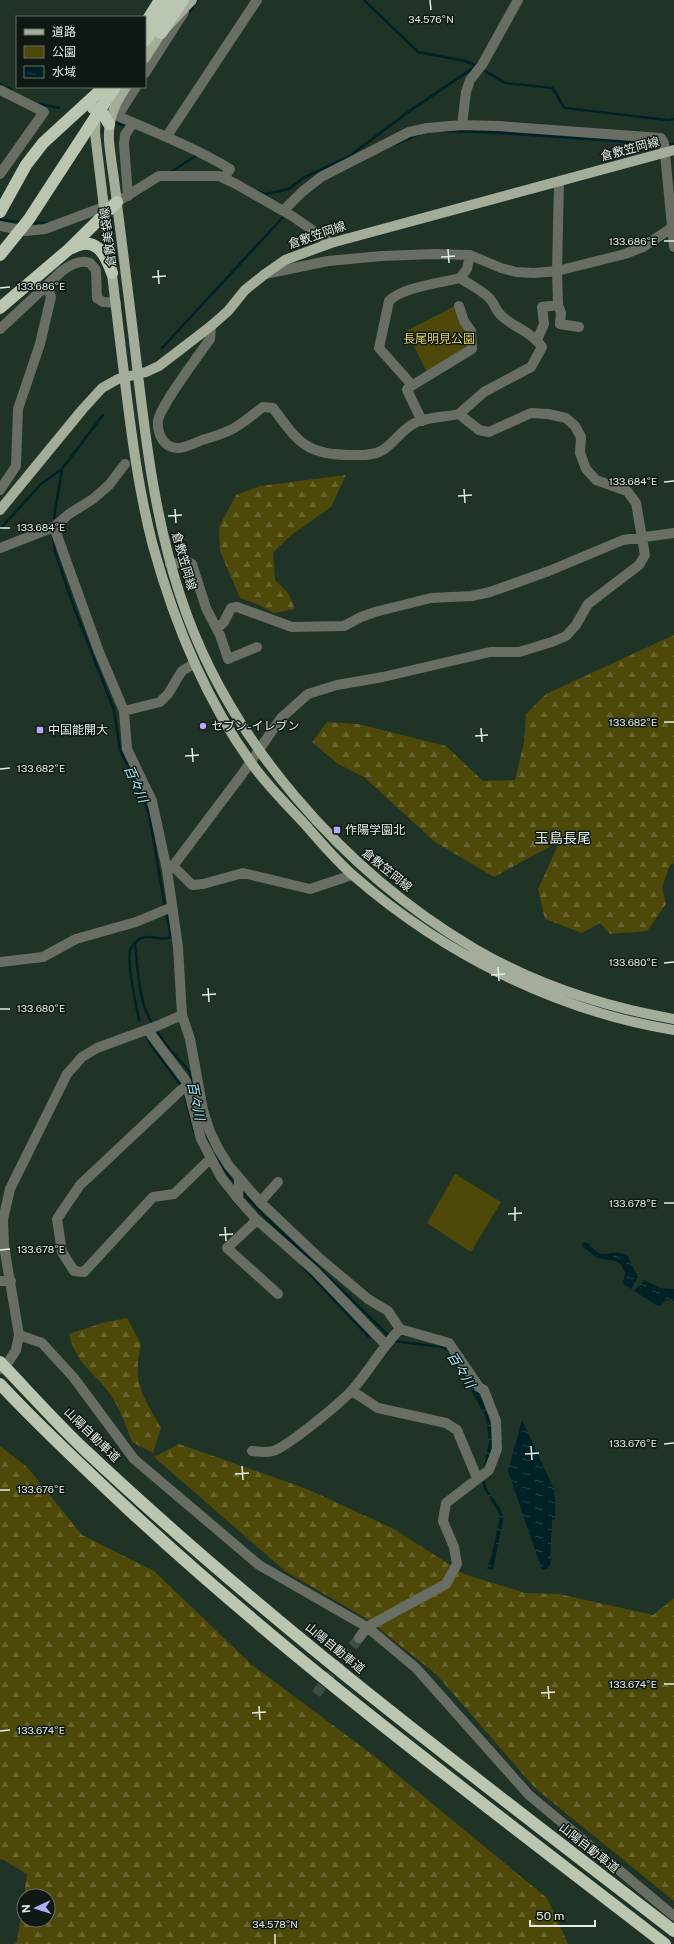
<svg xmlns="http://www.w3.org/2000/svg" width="674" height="1944" font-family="'Public Sans','Noto Sans JP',sans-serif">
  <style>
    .green { fill: #4f4909 }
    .forest { fill: url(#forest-firs) }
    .water { fill: url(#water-ripples) }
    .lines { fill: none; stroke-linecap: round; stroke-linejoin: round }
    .stream { stroke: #002227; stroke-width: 2.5 }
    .minor-tunnel { stroke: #3c4f43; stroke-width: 10; stroke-dasharray: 10 5; stroke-linecap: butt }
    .minor { stroke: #696e64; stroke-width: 10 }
    .major { stroke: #a3ad9a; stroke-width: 10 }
    .highway { stroke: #bac6af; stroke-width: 12 }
    .ticks { fill: none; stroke: #e2eee5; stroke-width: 1.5 }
    .poi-dot { fill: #b3acf9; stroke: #101813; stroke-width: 1.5 }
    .labels { text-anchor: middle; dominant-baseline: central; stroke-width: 3; stroke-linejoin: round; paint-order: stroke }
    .street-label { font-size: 12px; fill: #e2eee5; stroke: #101813 }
    .park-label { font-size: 12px; fill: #e2d568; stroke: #101813 }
    .poi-label { font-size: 12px; fill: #e2eee5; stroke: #101813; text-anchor: start }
    .water-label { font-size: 13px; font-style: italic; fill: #9decf8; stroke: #101813 }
    .quarter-label { font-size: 14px; fill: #e2eee5; stroke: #101813 }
    .ticks-label { font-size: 10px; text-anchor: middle; fill: #e2eee5; stroke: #101813; stroke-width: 3; stroke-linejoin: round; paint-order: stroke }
  </style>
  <defs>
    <pattern id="forest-firs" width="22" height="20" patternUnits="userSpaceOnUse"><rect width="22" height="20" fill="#4f4909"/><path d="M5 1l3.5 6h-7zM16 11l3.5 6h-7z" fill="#68642d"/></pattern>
    <pattern id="water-ripples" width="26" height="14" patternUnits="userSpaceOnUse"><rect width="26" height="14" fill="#002227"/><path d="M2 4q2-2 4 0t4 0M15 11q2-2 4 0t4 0" fill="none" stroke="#254246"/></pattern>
  </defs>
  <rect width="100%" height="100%" fill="#1f3326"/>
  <path class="green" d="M457,305L468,334V348L427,372L406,331Z
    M455,1174L501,1202L471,1252L427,1223Z"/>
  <path class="forest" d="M346,475L331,507L290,536L273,553L275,580L288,593L295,609L274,613L261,606L240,598L220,551L219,527L236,495L260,486Z
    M674,635V863L670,865L662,887L666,904L647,931L610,934L600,923L582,933L545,919L538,889L560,841L494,877L435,842L364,777L338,764L312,742L327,722L358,724L446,746L483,781L515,780L524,742L526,714L546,694Z
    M127,1318L141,1344C132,1384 142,1394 161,1428L153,1453L132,1442C126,1426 120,1408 110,1394C93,1370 77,1366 69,1334L102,1323Z
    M179,1444L307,1489L394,1529L464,1574L525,1593L559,1594L653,1615L674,1598V1901L535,1788L436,1674L367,1619L285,1571L154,1457Z
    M0,1446L27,1467L82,1535L154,1571L252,1665L377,1758L547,1898L568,1944H14L17,1942L24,1896V1920H48V1896H24L27,1874L2,1859L0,1860Z"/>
  <path class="water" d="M582,1242L588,1243C605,1264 607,1247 627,1255L638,1277L631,1289L623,1284L625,1272L621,1265L616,1261L597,1258L583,1247Z
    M644,1280L661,1288L674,1289V1301L666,1300L659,1307L634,1291Z
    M453,1358C472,1379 494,1412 492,1443C491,1456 483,1471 486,1485C489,1498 503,1505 503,1520L493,1570L487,1569L492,1554L500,1515L483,1487L482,1476L489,1441L486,1417Z
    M522,1420L553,1487L555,1496V1519L552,1520L550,1565L547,1569L542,1570L508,1471Z"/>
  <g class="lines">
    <path class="stream" d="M364,0L418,52L465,61L477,66
      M188,14L197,0
      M482,69L505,83L552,88C558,94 559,102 565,108L668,120L674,119
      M0,84L12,90
      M38,104L59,108
      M117,123L128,127
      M444,131L486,132L660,144
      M396,144L419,134
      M667,144H674
      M171,172L197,155
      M257,191L266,194L289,189L303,178L348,157L411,110L476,66
      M0,220L21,222
      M30,223H47
      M162,348L285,215
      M54,518L62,470
      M0,529L41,484L62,469L103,415
      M53,539L55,552L75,610L114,710L120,750L140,790L149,814L165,907
      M134,943C133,946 130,948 130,951C127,967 136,1004 139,1020
      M153,1025C138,1002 138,969 135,943C145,930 159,943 171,937L166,912
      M156,1030L167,1046L190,1072L192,1085
      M147,1037L151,1045L182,1087
      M185,1096L194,1132
      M205,1134L209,1144
      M214,1154L235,1184
      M226,1191L239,1207
      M241,1191L264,1216L310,1259L390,1337
      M302,1266L369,1337
      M393,1341L442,1347L449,1350"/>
    <path class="minor-tunnel" d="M316,1694L359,1638"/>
    <path class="minor" d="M145,73L184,12
      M136,87L120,112V117C157,133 195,148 230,169L224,178
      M0,90L44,112L0,174
      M462,125L466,92L470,80L482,65L518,0
      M167,136L257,0
      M559,182L557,271L558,305L561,313L560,324L579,327
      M128,196L124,144L125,135L133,123
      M283,211L302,192L321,177L409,132L427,128L462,125L499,126L661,138L664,143L674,247
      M0,226L26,231L45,229L117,202L159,176H219L236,184L292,216L331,243
      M265,274L328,261L382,256L434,254L470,255L501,268L516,272L534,273L557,271L625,254L643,247L673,227
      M0,329L62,271C70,265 80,259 90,263L96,270L97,298L103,302L116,303
      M537,340L544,324L542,307L558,305
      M412,385L379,348L389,301C403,287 441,283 460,278L467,269L470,255
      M459,414L484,392L531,367L542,347C532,332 515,328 503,317C496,312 495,305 491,300C485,292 469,284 460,278
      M422,421L407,390L408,388L472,349L471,331L464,321L459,306
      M0,490L16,466L18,409L40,344L51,297L47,285
      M54,527L99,652L124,711L127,749L152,801L167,870L178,947L182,1015L190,1039L203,1110L210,1132L219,1150L229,1166L260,1202L278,1182
      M0,548L54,527L69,514L93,499L109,485L125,464
      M170,564L188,562L192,564L206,608L220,635L228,659L257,647
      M217,629L224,622L231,608L237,607L292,627L344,626L361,617L375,612L431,598L472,596L490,592L549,571L623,540L674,533
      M124,711L160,702L168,694L182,671L195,663
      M173,866L192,885L203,884L243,873L310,889L352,875
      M167,870L173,866L243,773L281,718L308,694L337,685L383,677L490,652H519L552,642L566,636L576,625L588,604L639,565L645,555L636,503L627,491L596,480L586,469L580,453L581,437L575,426L566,418L548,414L531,413L489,432L479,430L459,414C446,417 429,417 417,422C403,427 394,444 381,451C372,456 361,455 351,455C306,455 298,442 273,408L263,407C255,413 247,420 239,425C228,433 215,436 202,440C195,443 187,447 179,448C164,449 157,434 158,421C160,406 199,355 210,339L211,326
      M0,962L43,957L76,939L136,922L172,907
      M149,1029L152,1036L186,1081L201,1139L221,1177L238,1199
      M187,1086L181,1090L80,1185L57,1219L62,1252L74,1271L84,1272L153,1197L174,1194L211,1158
      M239,1178L238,1199L257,1220L315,1271L386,1345
      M260,1202L318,1257L368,1299L388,1311L400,1329L449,1343L479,1387L484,1390L496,1421L497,1449L489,1470L446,1503L443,1521L454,1547L457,1564L446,1584L367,1627L359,1638
      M257,1220L227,1248L278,1294
      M0,1281H11
      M19,1335L42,1343L74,1378L134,1459L259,1565L367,1627L416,1668L529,1795L674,1916
      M0,1369L9,1361L16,1350L19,1335L4,1246L3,1220L10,1189L67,1074L82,1057L97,1048L157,1026L182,1015
      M352,1391L378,1408L446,1423L457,1430L477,1478
      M252,1451C259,1452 266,1453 273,1451C287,1447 342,1402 353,1389C370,1370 382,1347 400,1329"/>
    <path class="major" d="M145,58L161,33L192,0
      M126,87C114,105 108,119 109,141C111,162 115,183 117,204C122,244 127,284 132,324C143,415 151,507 180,595C227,740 344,872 475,949C535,984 605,1007 674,1019
      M103,90L96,109L95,133C103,205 113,277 121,349C129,414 136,481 153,546C174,622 206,700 252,764C267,785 285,803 302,821C319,840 336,861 355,877C444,954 557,1011 674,1030
      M0,510L82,410L102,388L118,379L146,372L159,366L211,326L228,311L245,290L265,274L285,260L331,243L674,150"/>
    <path class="highway" d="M145,24L160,0
      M161,33L183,0
      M145,41L172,0
      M93,108L103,114L109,124
      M0,212L26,165L43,143L104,87
      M72,248C95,235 105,253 112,273
      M0,255L29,219L115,87
      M0,308L68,250L117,202
      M0,1362C28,1391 56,1423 86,1451C271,1625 474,1777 674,1931
      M0,1384C41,1428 85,1469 128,1509C297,1666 483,1803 665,1944"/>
  </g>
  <path class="ticks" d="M430,0L431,10M664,241H674M448,249L449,263M441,257L455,256M158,270L159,284M152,277L166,276M0,288L10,287M664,482L674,481M464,489L465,503M458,496L472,495M175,509L176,523M168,516L182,515M0,528H10M664,722H674M481,728L482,742M475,736L488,735M192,748L193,762M185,756L199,755M0,769L10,768M664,963L674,962M498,967L499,981M491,975L505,974M208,988L209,1002M202,995L216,994M0,1009H10M664,1203H674M515,1207V1221M508,1214L522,1213M225,1227L226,1241M219,1235L233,1234M0,1250L10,1249M664,1444L674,1443M531,1446L532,1460M525,1454L539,1453M242,1466L243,1480M235,1474L249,1473M0,1490H10M664,1684H674M548,1686L549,1699M541,1693L555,1692M259,1706L260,1720M252,1713L266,1712M0,1731L10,1730M275,1934V1944"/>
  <g class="poi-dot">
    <circle cx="203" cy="726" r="4"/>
    <rect x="36" y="726" width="8" height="8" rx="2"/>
    <rect x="333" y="826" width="8" height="8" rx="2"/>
  </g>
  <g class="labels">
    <g class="street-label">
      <text transform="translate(630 149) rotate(-15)">倉敷笠岡線</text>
      <text transform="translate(317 235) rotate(-19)">倉敷笠岡線</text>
      <text transform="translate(108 237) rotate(-97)">倉敷美袋線</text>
      <text transform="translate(184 561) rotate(74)">倉敷笠岡線</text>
      <text transform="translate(387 870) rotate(39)">倉敷笠岡線</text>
      <text transform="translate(92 1435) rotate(44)">山陽自動車道</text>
      <text transform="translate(335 1648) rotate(39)">山陽自動車道</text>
      <text transform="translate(589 1848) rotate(38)">山陽自動車道</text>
    </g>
    <g class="park-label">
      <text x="439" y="339">長尾明見公園</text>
    </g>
    <g class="poi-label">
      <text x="211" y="726">セブン-イレブン</text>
      <text x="48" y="730">中国能開大</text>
      <text x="345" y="830">作陽学園北</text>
    </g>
    <g class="water-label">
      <text transform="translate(136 784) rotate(66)">百々川</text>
      <text transform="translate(196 1101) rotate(78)">百々川</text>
      <text transform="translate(461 1370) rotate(58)">百々川</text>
    </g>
    <g class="quarter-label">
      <text x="563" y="838">玉島長尾</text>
    </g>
  </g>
  <g class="ticks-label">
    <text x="431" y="23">34.576°N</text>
    <text x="633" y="245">133.686°E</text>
    <text x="41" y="290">133.686°E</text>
    <text x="633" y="485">133.684°E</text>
    <text x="41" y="531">133.684°E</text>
    <text x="633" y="726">133.682°E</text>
    <text x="41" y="772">133.682°E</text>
    <text x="633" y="966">133.680°E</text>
    <text x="41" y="1012">133.680°E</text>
    <text x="633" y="1207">133.678°E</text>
    <text x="41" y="1253">133.678°E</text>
    <text x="633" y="1447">133.676°E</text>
    <text x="41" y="1493">133.676°E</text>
    <text x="633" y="1688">133.674°E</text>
    <text x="41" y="1734">133.674°E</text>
    <text x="275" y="1928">34.578°N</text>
  </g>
  <rect x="16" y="16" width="130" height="72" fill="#101813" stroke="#646e67"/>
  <rect x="24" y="29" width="20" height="6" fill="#a3ad9a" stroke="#646e67"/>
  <text x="52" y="36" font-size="12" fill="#e2eee5">道路</text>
  <rect x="24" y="46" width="20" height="12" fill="#4f4909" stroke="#646e67"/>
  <text x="52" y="56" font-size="12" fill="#e2eee5">公園</text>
  <rect x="24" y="66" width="20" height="12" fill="url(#water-ripples)" stroke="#646e67"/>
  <text x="52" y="76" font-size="12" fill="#e2eee5">水域</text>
  <g transform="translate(36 1908) rotate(266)"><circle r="19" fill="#101813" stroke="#646e67"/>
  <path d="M0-3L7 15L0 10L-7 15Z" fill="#b3acf9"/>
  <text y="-6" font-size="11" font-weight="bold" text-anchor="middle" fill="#e2eee5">N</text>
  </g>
  <path d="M530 1920v6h65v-6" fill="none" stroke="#e2eee5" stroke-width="2"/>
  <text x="536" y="1920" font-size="12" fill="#e2eee5" stroke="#101813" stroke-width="3" paint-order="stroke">50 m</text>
</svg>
